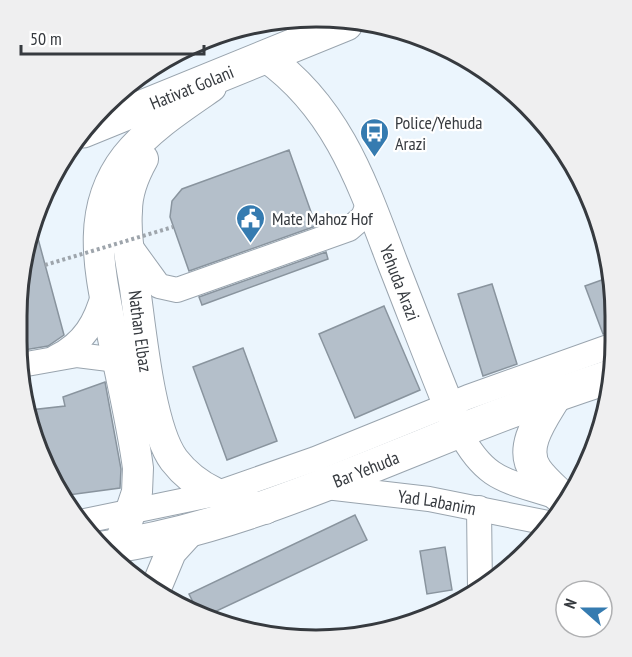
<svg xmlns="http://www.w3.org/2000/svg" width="632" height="657" font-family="'PT Sans Narrow',sans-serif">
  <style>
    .building { fill: #b4bfca; stroke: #89949e; stroke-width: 1.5 }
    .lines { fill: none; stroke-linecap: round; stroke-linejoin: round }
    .minor-casing { stroke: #99a4ae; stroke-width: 26 }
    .major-casing { stroke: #99a4ae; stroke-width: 32 }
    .highway-casing { stroke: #99a4ae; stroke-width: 35 }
    .minor { stroke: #fff; stroke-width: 24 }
    .major { stroke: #fff; stroke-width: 30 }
    .highway { stroke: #fff; stroke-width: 33 }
    .path-bridge { stroke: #9ea5ac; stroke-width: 4; stroke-dasharray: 3 3; stroke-linecap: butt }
    .labels { text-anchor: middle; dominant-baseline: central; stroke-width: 4.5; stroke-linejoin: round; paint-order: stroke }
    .street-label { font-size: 18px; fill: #363a3f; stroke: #fff }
    .poi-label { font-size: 18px; fill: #363a3f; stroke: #fff; text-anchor: start }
    .rim { fill: none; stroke: #363a3f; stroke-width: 3 }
  </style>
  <rect width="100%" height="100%" fill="#ebf5fd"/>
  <path class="building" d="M289,150L316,226L189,271L170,217L172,201L182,189Z
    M33,220L64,335L48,346L18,351L16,341Z
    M326,252L328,259L202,305L199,297Z
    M610,277L615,296L612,332L603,334L585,286Z
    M492,284L517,364L483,376L458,294Z
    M384,306L420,390L355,418L319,334Z
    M243,348L277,441L227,460L193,367Z
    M105,382L121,469L120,488L61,496L39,456L30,410L65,406L63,397Z
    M355,515L367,540L206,616L198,612L189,594Z
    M445,547L452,590L427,594L420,551Z"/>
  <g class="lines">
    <defs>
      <g id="minor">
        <path d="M130,246L159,286L177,290L349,229L363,217L369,202"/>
        <path d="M56,357C84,343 96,322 104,292"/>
        <path d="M21,365L77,355L117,360"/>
        <path d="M459,431C486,482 506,480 557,497"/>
        <path id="s1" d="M326,487L429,499L553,524"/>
        <path d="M479,508L480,590"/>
        <path d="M80,522L215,494L315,459L468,397L611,346"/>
      </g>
      <g id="major">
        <path id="s2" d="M266,57C338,108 363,185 393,264C415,320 436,376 459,431"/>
        <path id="s3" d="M143,159C134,175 127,192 127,211C125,236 131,263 135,288C141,331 150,428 174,460C197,490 230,501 265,509"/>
        <path d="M114,561L137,492L138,468C132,423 121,378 112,333C100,272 84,211 126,157C148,129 182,107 211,87"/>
        <path d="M156,588L171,552L192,529"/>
      </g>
      <g id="highway">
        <path id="s4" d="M83,131L346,24"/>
        <path d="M556,394C544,415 518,447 536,471C543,481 554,490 562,498"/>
        <path id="s5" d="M102,548C213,533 317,488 420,447C482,421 545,398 609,377"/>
      </g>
    </defs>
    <use href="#minor" class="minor-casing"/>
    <use href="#major" class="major-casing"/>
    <use href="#highway" class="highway-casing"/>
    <use href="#minor" class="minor"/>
    <use href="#major" class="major"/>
    <use href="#highway" class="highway"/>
    <path class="path-bridge" d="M45,265L173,227"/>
  </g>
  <defs>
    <symbol id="bus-pin" viewBox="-11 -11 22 30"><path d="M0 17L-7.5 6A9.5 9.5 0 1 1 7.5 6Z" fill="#357bb0" stroke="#fff"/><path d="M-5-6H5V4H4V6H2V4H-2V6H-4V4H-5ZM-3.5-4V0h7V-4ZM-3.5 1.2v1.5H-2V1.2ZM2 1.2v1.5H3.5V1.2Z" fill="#fff"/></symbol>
    <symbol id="civic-pin" viewBox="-11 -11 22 30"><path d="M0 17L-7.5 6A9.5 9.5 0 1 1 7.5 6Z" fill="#357bb0" stroke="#fff"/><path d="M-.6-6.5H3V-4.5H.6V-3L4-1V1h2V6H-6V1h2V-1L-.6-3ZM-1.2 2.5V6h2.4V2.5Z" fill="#fff"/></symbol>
  </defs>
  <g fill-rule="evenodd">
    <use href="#bus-pin" x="358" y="116" width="33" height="45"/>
    <use href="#civic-pin" x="234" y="202" width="33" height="45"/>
  </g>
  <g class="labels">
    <g class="street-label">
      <text stroke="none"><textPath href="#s4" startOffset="117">Hativat Golani</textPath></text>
      <text stroke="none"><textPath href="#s2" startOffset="267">Yehuda Arazi</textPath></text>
      <text stroke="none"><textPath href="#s3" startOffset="176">Nathan Elbaz</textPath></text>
      <text stroke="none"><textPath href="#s5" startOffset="276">Bar Yehuda</textPath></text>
      <text stroke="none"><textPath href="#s1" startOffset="112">Yad Labanim</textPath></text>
    </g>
    <g class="poi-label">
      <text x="395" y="122">Police/Yehuda<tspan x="395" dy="21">Arazi</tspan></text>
      <text x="272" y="218">Mate Mahoz Hof</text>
    </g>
  </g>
  <path d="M0 0H632V657H0ZM316 27H316A289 289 0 0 1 605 316V341A289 289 0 0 1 316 630H316A289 289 0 0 1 27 341V316A289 289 0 0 1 316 27Z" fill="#efeff0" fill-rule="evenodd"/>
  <path class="rim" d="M316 27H316A289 289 0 0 1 605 316V341A289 289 0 0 1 316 630H316A289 289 0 0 1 27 341V316A289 289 0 0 1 316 27Z"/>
  <g transform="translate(584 609) rotate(291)"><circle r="28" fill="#ffffff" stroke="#afb0b2" stroke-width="1.5"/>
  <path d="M0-4.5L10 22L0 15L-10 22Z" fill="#357bb0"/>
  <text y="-9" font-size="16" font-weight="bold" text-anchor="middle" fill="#363a3f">N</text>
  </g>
  <path d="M21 45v9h183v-9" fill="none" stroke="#363a3f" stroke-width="3"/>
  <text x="30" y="45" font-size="18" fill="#363a3f" stroke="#ffffff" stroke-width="4.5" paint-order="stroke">50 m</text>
</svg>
